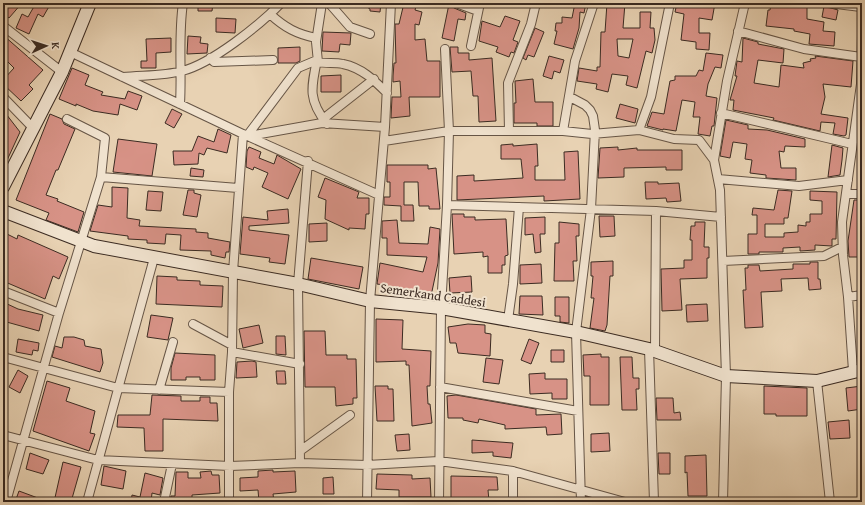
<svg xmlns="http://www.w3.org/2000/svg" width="865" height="505" font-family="'Gentium Book Plus',serif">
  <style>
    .building { fill: #d79286; stroke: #3b2b22; fill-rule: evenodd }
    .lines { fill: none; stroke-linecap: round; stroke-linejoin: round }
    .street-casing { stroke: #665546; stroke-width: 10 }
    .secondary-casing { stroke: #3b2b22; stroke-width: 14 }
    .street { stroke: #f0e2ce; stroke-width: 8 }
    .secondary { stroke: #f0e2ce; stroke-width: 12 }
    .labels { text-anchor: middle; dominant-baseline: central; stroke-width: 4; stroke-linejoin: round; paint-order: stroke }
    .street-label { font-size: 13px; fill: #3b2b22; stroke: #f0e2ce }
  </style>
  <rect width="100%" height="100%" fill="#e8d2b3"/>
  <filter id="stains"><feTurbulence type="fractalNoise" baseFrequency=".005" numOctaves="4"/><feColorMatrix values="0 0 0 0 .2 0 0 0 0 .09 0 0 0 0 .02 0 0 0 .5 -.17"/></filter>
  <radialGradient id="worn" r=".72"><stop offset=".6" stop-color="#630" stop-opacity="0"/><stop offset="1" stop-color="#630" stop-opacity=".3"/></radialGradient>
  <path class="building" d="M3,3H22L9,18L3,13Z
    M36,3H51L43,17L38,14L29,34L16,28L22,14L28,17Z
    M198,3H213L212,11H198Z
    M361,3H381L380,12L370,11V9Z
    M404,3H417L415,10L422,12L419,25L415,24V40L425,39L427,61H440V97H409L410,116L391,118L392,97H401L400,81L393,82V76L394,63H396L395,24H399Z
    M575,3H586L584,13L580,12L579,28L573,49L554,44L557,31H555L556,23H562V17L572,18Z
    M607,3H625L623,28H640V12H651L650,28H654L655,40L652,53L646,51L637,88L626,85L628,76L612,74L608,92L596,89L597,84L577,81L579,68L597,71V67H600L601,32H605ZM617,39H633L629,58L618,56Z
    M677,3H715L712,20L699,18V33H710L709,50L696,49V42L681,40L684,14L675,12Z
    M771,3H807V19L824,22L823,31L835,32L834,46L809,44L810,34L794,31V29L766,26L768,10H770Z
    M449,4L454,8L466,13L465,20L458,19L454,41L442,38Z
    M824,6L838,10L836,20L822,17Z
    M505,16L520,21L513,40L518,42L514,53L511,52L509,57L496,52L498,47L479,41L482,21L500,27Z
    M216,18L236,19L235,33L216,32Z
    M535,28L544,32L534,57L528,55L526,60L523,58Z
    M323,32L351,33L350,45L340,44L339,52L322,51Z
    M3,35L43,70L29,85L33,89L21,101L3,84V80L14,68L3,57Z
    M188,36L201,37L200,43L208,44L207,53L187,54Z
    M171,38V52L156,53V68H141V61H147L146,39Z
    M743,38L758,42V44L784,49L783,63L758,60L754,83L779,87L781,65L804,68L803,63L811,61L810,59L816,58L815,56L853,61L851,87L823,84L825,97L821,114L848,118L846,135L844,136L833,134L835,123L821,122L820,131L773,120L774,118L733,110L734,100H730L737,76H735L737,61L742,62Z
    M300,47V61L296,63H278V48Z
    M450,47H458V53H469V60L492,58L496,121L479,122L478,96H473L471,71L452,72Z
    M706,53L723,55L721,68L715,67L708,84L706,96L717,98L714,126H712L710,136L698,134L700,117H693L695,102L682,100L676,131L663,129V130L647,126L652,112L664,114L670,81L675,80V76H696L699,70L703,71Z
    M549,56L564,60L560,73L554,71L552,79L543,76Z
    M72,68L89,75L85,85L103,92L101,95L125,99L128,91L142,96L137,110L120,104L118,115L93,111L76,104V106L59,99Z
    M341,75V92H321V76Z
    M533,79L535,102H553V126H537V123H514V103H516L515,81Z
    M620,104L638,109L635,123L616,118Z
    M172,109L182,114L174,128L165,123Z
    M3,110L20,132L3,169Z
    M50,114L62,119L64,124L75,129L58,170H56L46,195L58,199L57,201L84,212L78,232L46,220L49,213L16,200Z
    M726,120L748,125V129L767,130L805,139V147L785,146L784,152L779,151L781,168H796V180L766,178V175L750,173L752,160L745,159L747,144L733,142L730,158L720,156Z
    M218,129L231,135L227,153L207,148L204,155L199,153L198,164L174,165L173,151H192L198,136L214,142Z
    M118,139L157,144L152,176L113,172Z
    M513,144V146L537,144L538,166H535V180H565L564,152L578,151L580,199L544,201V196L457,200V176L474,175V181L523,178L521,159H501V145Z
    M832,145L843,148L842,160L840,175L828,177Z
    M249,147L261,152L259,158L274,164L277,155L301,169L288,199L262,187L268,173L254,167L253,170L246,167L247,151Z
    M618,147V150L637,148V150H682V170H666V167L624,168V177L598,178L600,148Z
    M387,165H428V169L436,168L440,209H429V206H419L418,182H404V205H413L414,221H401V206L384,205V197H390V182H387Z
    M191,168L204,170L203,177L190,176Z
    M325,178L359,192L357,198H369V214H366L365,229L349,228V230L325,219L326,200L318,197Z
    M645,182H658V184L679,183L681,201L667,202L666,198L646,199Z
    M112,187L128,188L127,218L140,220L139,226L196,229V232L208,233V238L230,242L229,252H226L225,258L211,255V251L180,250L181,235L166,234L165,244L147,243V240L128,239V236L90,231L98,205L112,207Z
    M188,190H194V193L201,195L197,217L183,215Z
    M778,190L792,191L788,218H784V224H765V237H784V233L798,232V225L806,226V222H810V214H822V201L810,200V191L837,192L836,239H832V246L815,245V250L800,251V247L783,248V252H759V254H748V234H757V215H752L753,208L774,210Z
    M148,191L163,192L161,211L146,210Z
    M854,200H862L859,241H861V257H849L848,241Z
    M288,209L289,223L249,226V230L289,235L285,264L269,262L270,258L240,254L243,217L268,220L267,211Z
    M452,214H464V217H475V220L506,219L508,255L505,256V265H502V273H488V256L483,257V252L454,254Z
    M599,216H614L615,236L600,237Z
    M545,217V234H540L541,252L535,253L533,234L525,235V218Z
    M397,220L399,243L428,244L430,227L440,229L438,263L431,296L413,292L412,296L383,291L384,285L377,284L380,263L423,272L427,257L387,255V238H382V221Z
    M559,222L579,224V236H576L577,261H573L574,281H554L555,243H559Z
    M695,222H705L704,247H709V258H707V278L680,279L682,310L662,311L661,269L684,268V260H692V240H690L691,226H695Z
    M327,223V241L309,242V224Z
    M3,232L17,239L18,235L68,257L59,279L53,276L45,299L3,281Z
    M311,258L363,267L359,289L308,279Z
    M613,261V276H610L607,325L605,331L590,328L594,298H591L593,276H591V262Z
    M810,262H818V279H820L821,289L809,290L808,278L781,279L782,291L761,292L763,327L745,328L743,290H746L745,268H748V265H759L760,271L793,269V264H810Z
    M541,264L542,283L520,284V265Z
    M157,276L177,277V280L200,281V285L223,286L222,307L156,304Z
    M471,276L472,292L450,293L449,278Z
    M520,296H542L543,315L519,314Z
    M555,297H569V323L560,322V316H555Z
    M3,302L18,309L43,315L39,331L3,321Z
    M707,304L708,321L687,322L686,305Z
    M151,315L173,318L168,340L147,337Z
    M376,319L403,320L402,349L431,351L430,386H427L428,404H430L432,423L412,426L409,365H406V361L376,362Z
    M468,324L485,325V333L491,334L490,356L458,353L456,343H450L448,327Z
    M259,325L263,343L243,348L239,329Z
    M304,331H325L326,355H347V359H356L357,398H353V404L336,406L335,387H305Z
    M276,336H285L286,355L276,354Z
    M64,337H74L84,340L85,346L101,349L103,363L100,372L52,357L55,346L62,348Z
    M18,339L39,343L38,351L33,350L32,355L16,352Z
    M529,339L539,343L531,364L521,360Z
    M551,350H564V362H551Z
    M175,353L215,355V380H200V377H186V380H171V368Z
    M601,354V357H609V405H590V376H584L583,355Z
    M620,357H632L633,378H639V389H636L637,410H622Z
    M486,358L503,360L499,384L483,382Z
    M252,361L256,362L257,377L236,378L237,362Z
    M18,370L28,376L20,393L9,387Z
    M276,371H285L286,384H277Z
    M545,373V379H567V399H552V393L530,394L529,374Z
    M47,381L70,388L66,401L95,411L90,433L95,434L89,451L33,431Z
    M375,386H388V389H393L394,421H377Z
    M764,386L807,388V416H776V414H764Z
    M862,386V409L848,411L846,388Z
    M152,395L181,396V401H200V397H210V403H217L218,421L163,419V451H145L144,428L117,427L118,415H150Z
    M456,395L536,409V415L561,414L562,434L547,435L546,427L505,429V425L479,419L478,423L463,420V418H448L447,396Z
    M656,398H673L674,413L680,412L681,420H657Z
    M849,420L850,438L830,439L828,422Z
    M609,433L610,451L591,452V434Z
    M409,434L410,450L397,451L395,435Z
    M472,440L513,443L511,458L493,456V452L472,453Z
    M30,453L49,460L43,474L26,469Z
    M658,453H670V474H659Z
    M706,455L707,496H688L687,472L685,473V456Z
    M63,462L81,467L71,502H54Z
    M104,466L126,471L123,489L101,485Z
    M273,470V472L295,471L296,492L273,494L274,502H259L258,490L240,491V478L258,477V471Z
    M211,471L212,475H219L220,493L192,495V502H170L171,496H175L176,472H188V478H201L200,472Z
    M145,473L163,478L160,495L152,493L151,502H131L132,495L140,497Z
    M377,474L412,475V479L430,478L431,497H399V490L376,489Z
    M451,476L497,477L498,490H488L489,501L451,502Z
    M333,477L334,494H323V478Z
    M19,491L46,501V502H15Z"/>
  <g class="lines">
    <defs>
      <path id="street" d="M322,3L316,42L318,62C326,64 335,62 343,64C362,68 374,80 387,93
        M329,3L350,27L370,34
        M456,3L478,11
        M828,3L861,7
        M270,14C285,28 297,34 316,38
        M3,26L62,72
        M738,31L804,49L861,57
        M471,46L480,3
        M70,52L243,134L379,195
        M210,58L214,62L273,60
        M317,60C311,88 308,100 327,124
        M123,77C142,75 164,76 182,71C211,64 260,25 281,3
        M3,97L33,128
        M570,97L585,105L590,110L593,116L595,130L591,209L576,332L581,502
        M180,104C182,70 178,37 183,3
        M721,113L852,144
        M323,119L374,79
        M639,130L651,97L670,3
        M509,131L508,83L531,24L536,3
        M563,131L575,61L594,3
        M247,136L298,68L317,60
        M249,136L322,123L385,127
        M384,141L449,131H563L592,134L639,130L674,139L699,140L714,160L720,190L726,376L723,502
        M714,160L727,81L745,3
        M101,177L238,188
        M718,179L799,186L848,180
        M846,194H862
        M447,205L656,211L721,217
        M723,261L824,256L842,247
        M3,291L59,313
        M848,297L862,295
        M508,320L513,284L519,207
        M193,324L232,345
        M649,349L654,502
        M655,351L656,211
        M232,352L300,364
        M3,357L118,388L229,392
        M853,371L848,297L843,255L842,222L861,84L862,36
        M817,381L830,502
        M440,387L578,411
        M159,390L173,342
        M3,435L98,460L230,466L300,463L367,465L439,461L513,471L625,502
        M300,451L350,415
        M300,463L298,284L308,161
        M513,471V502
        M6,502L59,313L101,177L105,138L67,119
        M87,502L154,258
        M164,502L172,464
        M229,502V392L232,352L233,272L243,134
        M367,502L370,301L385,127L391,3
        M439,502L441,308L447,205L449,131L445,49"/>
      <path id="secondary" d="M3,187L62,72L90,3
        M3,211L94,246L298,284L370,301L441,308L576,332L649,349L726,376L817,381L862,370"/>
    </defs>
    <use href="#street" class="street-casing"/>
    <use href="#secondary" class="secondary-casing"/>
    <use href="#street" class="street"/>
    <use href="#secondary" class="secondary"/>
  </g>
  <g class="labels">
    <g class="street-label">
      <text transform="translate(433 295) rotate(8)">Semerkand Caddesi</text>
    </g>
  </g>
  <rect width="865" height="505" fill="none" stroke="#e8d2b3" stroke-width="16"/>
  <rect x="4" y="4" width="857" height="497" fill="none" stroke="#3b2b22" stroke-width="2"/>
  <rect x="8" y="8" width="849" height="489" fill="none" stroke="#3b2b22"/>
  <g transform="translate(46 46) rotate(87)" stroke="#f0e2ce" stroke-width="3" paint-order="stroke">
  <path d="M0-3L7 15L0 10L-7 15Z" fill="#3b2b22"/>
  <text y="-6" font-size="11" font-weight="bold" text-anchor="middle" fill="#3b2b22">K</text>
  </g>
  <rect width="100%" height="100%" filter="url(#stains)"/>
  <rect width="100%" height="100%" fill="url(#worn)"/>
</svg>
